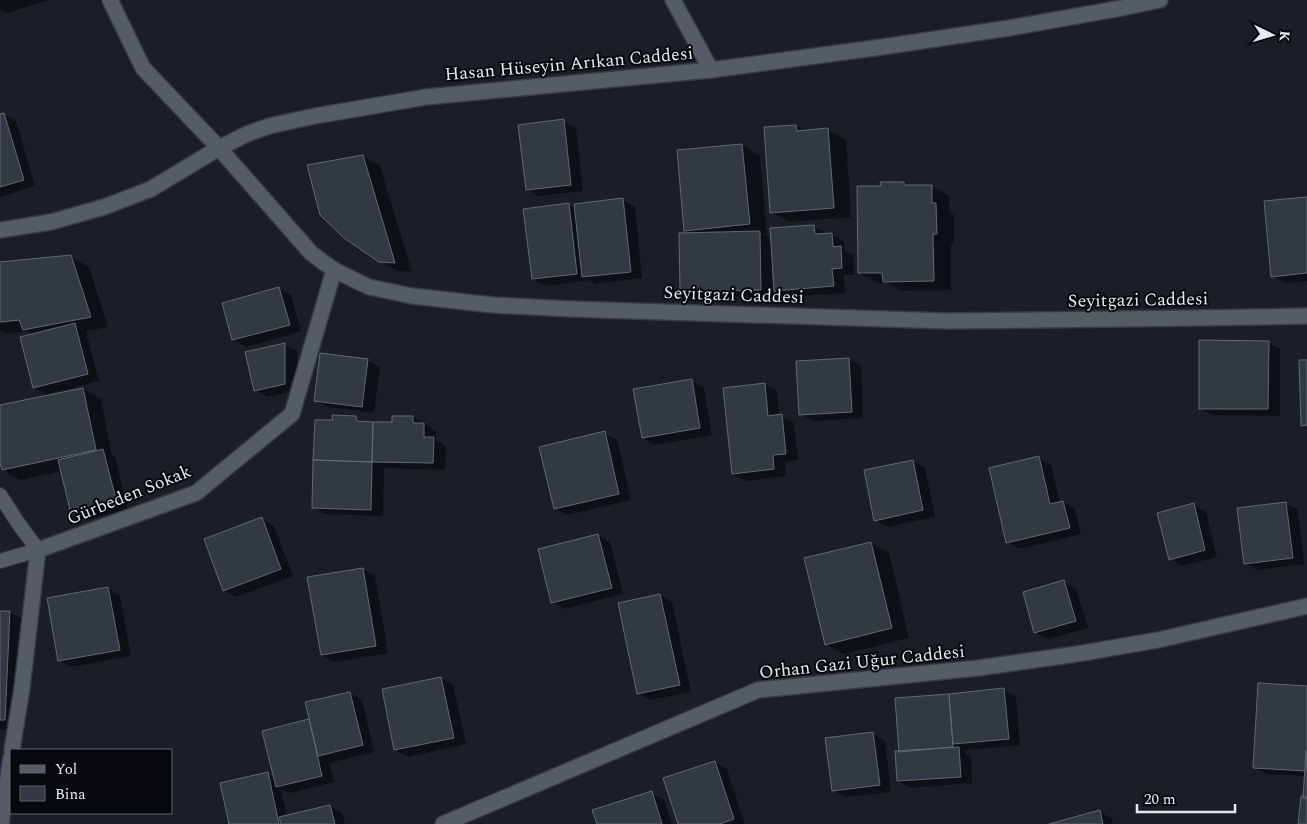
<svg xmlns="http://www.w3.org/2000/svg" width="1307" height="824" font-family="Spectral,serif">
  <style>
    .shadow { fill: #0007; fill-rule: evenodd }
    .building { fill: #333942; stroke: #626973 }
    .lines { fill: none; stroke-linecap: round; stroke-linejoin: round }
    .service-casing { stroke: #363a41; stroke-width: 16 }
    .minor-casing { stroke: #363a41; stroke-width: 18 }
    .tertiary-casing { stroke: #363a41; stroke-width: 18 }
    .service { stroke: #565c66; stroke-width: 14 }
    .minor { stroke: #565c66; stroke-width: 15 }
    .tertiary { stroke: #565c66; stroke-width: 15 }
    .labels { text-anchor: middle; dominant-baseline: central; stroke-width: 4; stroke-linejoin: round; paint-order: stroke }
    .street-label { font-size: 18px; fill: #e6eaf0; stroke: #07090c }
  </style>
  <rect width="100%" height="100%" fill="#1a1f27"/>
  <path class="shadow" d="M0,0H50L7,13L0,9Z
    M4,114L16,121L35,186L0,197V115Z
    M563,121L576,128L583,191L539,196L527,189Z
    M796,126L806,131L828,130L846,140L851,217L789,222L771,212L765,128Z
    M742,145L760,156L767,234H763L772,239L771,229L814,226L826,233L827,235L831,234L844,241V250L853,255L854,275H844L845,293L788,297L775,290L774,274H772L773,296L694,298L681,291L692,234L685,230Z
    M363,156L380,166L412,272L398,271L379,261Z
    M904,183L910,187L932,186L949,196V212L954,215V244H951V290L902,291L887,283H877L860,273L882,187Z
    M1307,199V281L1285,283L1273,276Z
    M623,200L635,207L642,278L595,284L590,280L545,286L533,279L525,210L569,205L575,208Z
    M71,257L89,267L108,327L86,331L99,381L48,394L49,396L34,388L33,335L27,331L6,334L0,330V263ZM25,317V320L3,323V321Z
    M279,288L291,295L301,331L246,347L234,340Z
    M1268,342L1280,349V416L1212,415L1200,408Z
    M284,345L297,351V390L268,397L255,390Z
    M321,355L368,360L380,367L374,413L328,407L315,400Z
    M848,359L861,366L863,418L813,421L801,414Z
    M691,381L704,388L712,435L655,445L643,438Z
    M764,384L777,391L779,416H782L794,423L798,460L785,462L786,476L745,481L733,474Z
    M83,389L101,399L112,456L115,457L128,510L85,520L73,513L62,471L20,480L3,470L0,457V407Z
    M356,417L365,423H393L413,417L425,424L436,431V440L446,446L445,470L384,468L383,516L325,514L313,507L334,422Z
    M604,433L617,440L631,500L567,515L555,508Z
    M1039,458L1051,465L1060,503L1063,502L1075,509L1081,534L1020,549L1007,542Z
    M913,461L925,468L935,517L888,527L875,520Z
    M1286,503L1298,510L1304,564L1257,570L1245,563Z
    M1194,505L1206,512L1217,557L1182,566L1170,559Z
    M262,519L274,526L293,576L236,597L224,590Z
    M598,535L610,542L623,594L564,609L552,602Z
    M871,543L889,553L909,638L843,654L826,644Z
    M363,569L375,576L388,653L334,662L322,655Z
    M1064,582L1076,589L1088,628L1048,639L1035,632Z
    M108,588L120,596L131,656L71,667L59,660Z
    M660,595L672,602L691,692L650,700L638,693Z
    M0,612H10L27,622L23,730L0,729Z
    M441,678L453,685L466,744L408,757L395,750Z
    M1307,687V824H1299L1304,798L1306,776L1266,774L1254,767Z
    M1004,690L1016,697L1020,745L965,750V753L971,756L972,783L910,788L898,781L901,752L896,699Z
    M350,693L362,700L374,752L329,763L334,782L290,793L281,789L287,816L330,806L342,813L345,824H230L268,774L276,778L264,732L311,720Z
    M872,733L885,741L891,792L845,797L833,790Z
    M715,762L727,769L745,824H680Z
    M652,793L664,800L672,824H598Z
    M1100,812L1112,819L1113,824H1054Z"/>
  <path class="building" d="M4,113L24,180L0,187V114Z
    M564,119L571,185L526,190L518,125Z
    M796,125L797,131L828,128L834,208L770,213L764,127Z
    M742,144L750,224L684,231L677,150Z
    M363,155L395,263L379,262L344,238L320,215L307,165Z
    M880,182H904V185H932V203H936L937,234H933L934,281L883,282L882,273H858L857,186H881Z
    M1307,197V273L1271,277L1264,201Z
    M623,198L631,272L582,277L574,204Z
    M569,203L577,274L532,279L523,209Z
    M814,225L815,234L832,233L833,247L841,246L842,268L832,269L834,286L774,291L770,228Z
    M760,231L761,290L680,292L679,233Z
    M71,255L91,317L23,330L19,320L0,322V262Z
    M279,287L290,325L232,340L222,303Z
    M75,323L88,374L33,388L20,337Z
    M1199,340L1269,341L1268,409H1199Z
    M285,343V384L254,391L245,352Z
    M320,353L368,359L362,407L314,401Z
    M849,358L852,412L799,415L796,361Z
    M1299,360H1307V425L1301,426Z
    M692,379L700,428L642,438L633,389Z
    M765,383L768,416L782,414L786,454L773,455L774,469L732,474L723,388Z
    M83,388L96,450L2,470L0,463V405Z
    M332,415L356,416L357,421L373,422L372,462L313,460L315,420H333Z
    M392,416H413V423H424V437H434L433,463L372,462L373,422H392Z
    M605,431L619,494L554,509L539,447Z
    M103,449L117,503L71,514L58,460Z
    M1039,456L1050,504L1063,501L1070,528L1006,543L989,468Z
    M313,460L372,462L371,510L312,508Z
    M913,460L923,510L874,521L864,470Z
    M1286,502L1293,558L1244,564L1237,508Z
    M1194,503L1205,550L1169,560L1157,513Z
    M262,517L281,569L223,591L204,539Z
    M598,534L612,588L551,603L538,549Z
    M871,542L892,628L825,645L804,558Z
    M363,568L376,646L321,655L307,577Z
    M1064,580L1076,621L1034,633L1023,592Z
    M108,587L120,650L58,661L47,598Z
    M660,594L680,685L637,694L618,603Z
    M0,611H10L5,720H0Z
    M441,677L454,738L394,750L382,689Z
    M1258,683L1307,686V771L1253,768Z
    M1004,688L1009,739L953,744L949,694Z
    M350,692L363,745L318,756L305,702Z
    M949,694L953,747L899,752L895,698Z
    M309,719L322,776L276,787L262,731Z
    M873,732L880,785L832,791L825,738Z
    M959,747L961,777L897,781L895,751Z
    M1306,751H1307V799L1303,798Z
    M715,761L734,819L720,824H678L663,778Z
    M268,772L279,824H229L220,783Z
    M652,791L662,824H597L592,810Z
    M1301,796L1307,797V824H1298Z
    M330,805L335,824H281L279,817Z
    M1100,810L1103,824H1049Z"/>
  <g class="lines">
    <defs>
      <path id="service" d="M0,495L18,523L38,550L0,561"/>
      <path id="minor" d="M110,0L143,68L219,148
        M673,0L711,70
        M12,750L22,688L38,550L196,493L292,414L334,270
        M1,824L11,757"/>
      <path id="tertiary" d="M219,148L311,253L334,270L369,287L412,296L493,305L571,309L947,321L1196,318L1307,316
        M0,230L51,222L104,207L151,189L219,148L247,134L269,126L315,116L426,97L711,70L882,47L1009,28L1122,8L1160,0
        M443,824L758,690L978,668L1077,654L1158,640L1307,606"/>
    </defs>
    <use href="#service" class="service-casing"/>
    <use href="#minor" class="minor-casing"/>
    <use href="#tertiary" class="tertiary-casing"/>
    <use href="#service" class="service"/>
    <use href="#minor" class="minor"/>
    <use href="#tertiary" class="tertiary"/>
  </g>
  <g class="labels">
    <g class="street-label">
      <text transform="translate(569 64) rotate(-5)">Hasan Hüseyin Arıkan Caddesi</text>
      <text transform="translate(734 295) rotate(2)">Seyitgazi Caddesi</text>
      <text transform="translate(1138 300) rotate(-1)">Seyitgazi Caddesi</text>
      <text transform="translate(129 495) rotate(-22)">Gürbeden Sokak</text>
      <text transform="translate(862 662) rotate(-6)">Orhan Gazi Uğur Caddesi</text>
    </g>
  </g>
  <rect x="10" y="749" width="162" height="65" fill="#07090c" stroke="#606367"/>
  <rect x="20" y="765" width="25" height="8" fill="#565c66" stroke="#606367"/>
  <text x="55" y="774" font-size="15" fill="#e6eaf0">Yol</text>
  <rect x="20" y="786" width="25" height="15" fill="#333942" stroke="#606367"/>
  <text x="55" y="799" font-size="15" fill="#e6eaf0">Bina</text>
  <g transform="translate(1272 35) rotate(95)" stroke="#07090c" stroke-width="4" paint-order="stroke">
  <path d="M0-4L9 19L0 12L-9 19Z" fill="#e6eaf0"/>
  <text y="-8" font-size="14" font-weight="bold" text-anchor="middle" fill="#e6eaf0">K</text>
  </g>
  <path d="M1137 804v8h98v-8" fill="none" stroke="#e6eaf0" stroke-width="2.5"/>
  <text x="1144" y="804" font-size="15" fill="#e6eaf0" stroke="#07090c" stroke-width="4" paint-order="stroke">20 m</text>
</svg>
